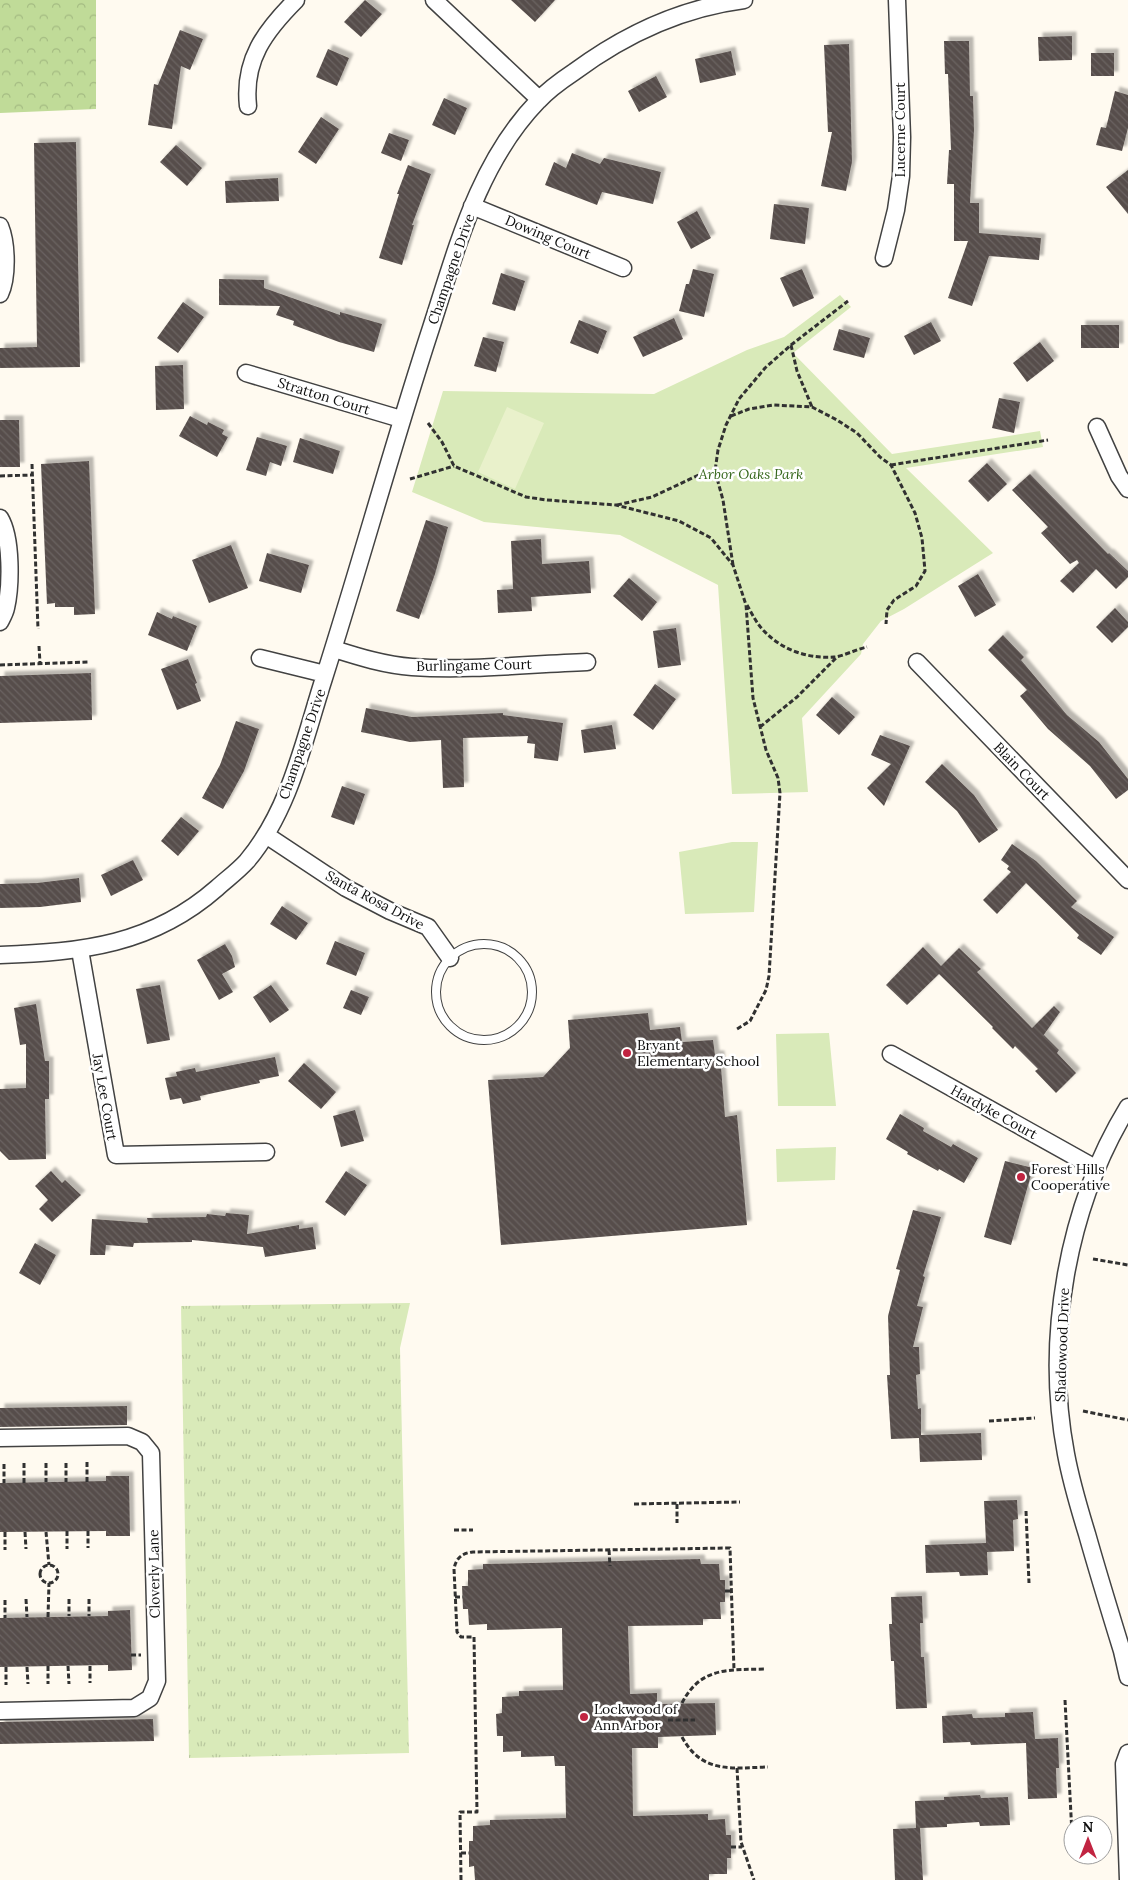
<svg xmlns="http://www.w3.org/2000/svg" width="1128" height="1880" font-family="Lora,serif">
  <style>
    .grass { fill: url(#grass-tufts) }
    .forest { fill: url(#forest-crowns) }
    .park { fill: #d9eab9 }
    .pitch { fill: #e9f1cb }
    .building { fill: url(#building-back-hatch); filter: url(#shadow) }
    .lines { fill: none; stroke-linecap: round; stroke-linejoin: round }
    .service-casing { stroke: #424242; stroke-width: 10 }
    .minor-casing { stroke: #424242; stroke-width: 19 }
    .path { stroke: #313131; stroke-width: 3; stroke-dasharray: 5 2.5; stroke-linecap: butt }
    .service { stroke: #fff; stroke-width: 8 }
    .minor { stroke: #fff; stroke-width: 16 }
    .poi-dot { fill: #c12441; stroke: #fff; stroke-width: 2 }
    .labels { text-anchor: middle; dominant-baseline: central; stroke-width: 5; stroke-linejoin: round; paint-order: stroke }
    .street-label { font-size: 14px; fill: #0f0f0f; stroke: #fff }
    .park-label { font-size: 14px; font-style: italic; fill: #37681d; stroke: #fff }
    .poi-label { font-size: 14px; fill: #0f0f0f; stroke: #fff; text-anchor: start }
  </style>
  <defs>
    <pattern id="grass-tufts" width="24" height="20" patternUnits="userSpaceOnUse" patternTransform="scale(1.25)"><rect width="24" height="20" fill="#d9eab9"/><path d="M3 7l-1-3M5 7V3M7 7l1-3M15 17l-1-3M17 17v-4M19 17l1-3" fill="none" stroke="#b9c89e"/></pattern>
    <pattern id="forest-crowns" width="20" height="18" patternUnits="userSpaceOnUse" patternTransform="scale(1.25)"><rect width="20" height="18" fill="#c0db98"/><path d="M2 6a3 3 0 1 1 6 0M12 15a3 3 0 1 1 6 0" fill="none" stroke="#a4bb82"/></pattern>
    <pattern id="building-back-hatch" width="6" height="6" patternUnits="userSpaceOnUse" patternTransform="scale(1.25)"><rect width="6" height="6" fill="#574e4b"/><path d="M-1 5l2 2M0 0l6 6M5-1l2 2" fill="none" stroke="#6a6361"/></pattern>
    <filter id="shadow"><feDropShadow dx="4.5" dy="-4.5" stdDeviation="1" flood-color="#0004"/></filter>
  </defs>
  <rect width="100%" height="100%" fill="#fffaf0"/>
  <path class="grass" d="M410,1303L400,1348L409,1753L189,1758L181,1306Z"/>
  <path class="forest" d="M0,0H96V109L0,113Z"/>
  <path class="park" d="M840,295L851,307L793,353L892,454L1040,431L1043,447L906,468L993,553L904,609L881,621L863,644L861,654L802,718L808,792L732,794L718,585L620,535L484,522L412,492L443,391L654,394L747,350L784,337Z
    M732,842H758L754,912L685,914L679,852Z
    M829,1033L836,1106H778L776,1034Z
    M836,1147L835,1180L777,1182L776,1149Z"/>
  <path class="pitch" d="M507,407L544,423L515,489L478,472Z"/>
  <path class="building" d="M365,0L382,14L361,37L344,22Z
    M511,0H555L535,22Z
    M180,30L203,39L190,70L181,66L172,129L148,125L154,84L158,85Z
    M1072,36V60L1039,61L1038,37Z
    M944,41H969L970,96H973L974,130L970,203H979V233L1041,238L1039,260L989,256L972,306L948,298L968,241H954V184H947L949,150H951L948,74H945Z
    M849,44L852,162L846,191L821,186L832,132H828L824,45Z
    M328,49L349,58L337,86L316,77Z
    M731,51L736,75L700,83L695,59Z
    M1091,53H1114V76H1091Z
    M656,76L667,97L639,112L628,91Z
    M1115,91L1128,95V128L1122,151L1096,145L1101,127L1106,128Z
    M444,98L467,108L455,135L432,125Z
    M321,117L339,129L316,164L298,152Z
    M389,133L409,140L401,161L381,153Z
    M76,142L80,367L0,368V348L37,347L34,143Z
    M176,145L202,168L187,186L160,162Z
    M572,153L600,164L604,158L661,172L653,204L602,192L597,205L545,185L554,162L566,168Z
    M408,165L431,174L412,225H414L402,265L379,258L399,194H397Z
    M1128,170V214L1106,187Z
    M278,178L279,201L226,203L225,181Z
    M774,204L809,208L805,244L770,239Z
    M697,211L711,238L691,249L677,222Z
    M693,269L714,274L704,317L679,311L686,284H689Z
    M802,269L814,298L793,307L780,278Z
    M501,273L525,281L515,311L492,304Z
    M219,279L264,280V288L340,315V312L382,324L374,352L339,342L293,325L294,321L276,315L280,306L219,305Z
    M183,302L204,317L178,353L157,338Z
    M674,318L683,339L643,357L633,337Z
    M579,320L607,331L598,354L570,343Z
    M931,322L941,341L914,355L904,336Z
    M1081,325H1119V348H1081Z
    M839,329L870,338L864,358L833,350Z
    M483,337L504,342L496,372L474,366Z
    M1040,342L1054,361L1027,382L1013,363Z
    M183,365L184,409L156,410L155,366Z
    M999,398L1020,402L1014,433L992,428Z
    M190,416L207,425L208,422L224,430L222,434L228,437L217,457L179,436Z
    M0,420H19L20,467H0Z
    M257,437L287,446L281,466L270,462L266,476L246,470Z
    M300,438L340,451L333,474L293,462Z
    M89,461L95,614L74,615V607H55V603L47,604L41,464Z
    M987,463L1007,484L988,502L968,481Z
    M1030,474L1108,554L1109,553L1128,571V577L1116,589L1096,569L1073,593L1060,581L1079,563L1077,560L1070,564L1041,533L1048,527L1012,490Z
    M426,520L448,527L435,574L419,619L396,611Z
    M541,539L542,564L589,561L591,593L531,597L532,611L498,613L497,590L513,589L511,541Z
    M231,545L248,588L209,603L192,560Z
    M267,553L309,565L301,593L259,581Z
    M978,574L996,605L975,617L958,586Z
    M629,578L657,602L642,621L613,596Z
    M1115,608L1128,622V627L1112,643L1096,627Z
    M157,612L172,619L173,616L197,626L187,651L148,635Z
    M676,628L681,665L658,668L653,631Z
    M1003,635L1024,657L1021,660L1067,715L1099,742L1128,779V790L1116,799L1090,766L1048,729L1020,696L1027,690L988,650Z
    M188,659L197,683L195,684L201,701L177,710L161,669Z
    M91,673L92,720L0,723V676Z
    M655,684L676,699L653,730L633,715Z
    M832,697L855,717L839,735L816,715Z
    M366,708L412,717L503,713V715L563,723L558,761L534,758L535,744L527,743L528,736L463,738L464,787L443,788L441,740L410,742L361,732Z
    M236,721L259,729L244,771L223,809L202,798L220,765Z
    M612,725L616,749L584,753L581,730Z
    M880,735L910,746L884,806L867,788L891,764L871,755Z
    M942,764L974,795L998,830L979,843L957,811L925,782Z
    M342,786L365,794L354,825L331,817Z
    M181,817L199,831L178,856L161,841Z
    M1012,844L1036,861L1077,901L1071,907L1114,937L1101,955L1077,938L1079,935L1026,883L997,914L983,900L1011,872L1007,869L1009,866L1001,860Z
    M133,860L143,880L111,896L101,875Z
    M79,878L81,902L40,907L0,908V884L37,883Z
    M282,906L308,923L296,940L270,924Z
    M335,941L365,953L356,976L326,964Z
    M225,944L232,956L235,967L222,974L233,992L219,1000L197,960Z
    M923,947L941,966L959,948L981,969L977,972L1032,1028L1054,1006L1060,1012L1043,1036L1044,1035L1059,1050L1057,1053L1076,1073L1056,1093L1035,1071L1038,1069L1015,1046L1013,1049L992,1028L993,1027L939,974L907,1005L886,985Z
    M160,985L170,1040L147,1044L136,989Z
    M271,985L289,1010L270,1023L253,997Z
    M351,990L369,997L361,1015L343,1008Z
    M36,1004L45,1061H49V1099H45L46,1159L9,1160L0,1151V1089L26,1088V1044L20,1045L14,1008Z
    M648,1013L650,1030L680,1027L682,1042L713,1040L715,1055H720L725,1117L737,1115L747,1225L501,1245L488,1080L543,1077L570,1048L568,1020Z
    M275,1057L279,1076L259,1080L260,1083L200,1096L201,1100L183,1104L181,1098L170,1100L165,1078L177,1076L176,1072L195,1068L196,1072Z
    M304,1063L336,1092L321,1109L288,1081Z
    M355,1110L364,1141L341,1147L333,1116Z
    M900,1114L924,1128L923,1131L951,1147L953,1144L978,1158L964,1183L939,1169L938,1171L907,1154L908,1152L886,1139Z
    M1005,1161L1033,1168L1011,1245L984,1237Z
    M51,1171L62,1183L65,1180L81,1195L52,1222L39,1209L48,1200L35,1186Z
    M346,1171L367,1185L345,1216L325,1202Z
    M913,1210L941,1217L923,1276L925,1277L917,1306L923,1307L913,1347H919L920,1374L916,1375L918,1409L921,1408V1435L981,1433L982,1460L920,1462L919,1438L891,1439L887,1375H890L888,1316L900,1270L896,1269Z
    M226,1213L249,1215L247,1234L299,1225V1229L313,1227L316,1249L265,1257L263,1247L192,1240V1242L134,1243L133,1247L106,1245L105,1255H90L92,1219L148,1223L147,1218L206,1217L207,1214L225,1216Z
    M35,1243L56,1255L40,1285L19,1273Z
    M127,1406V1425L0,1427V1408Z
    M106,1476H129L130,1536H106V1531L0,1532V1483L106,1481Z
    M1017,1500L1018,1519L1013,1520L1014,1551L987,1552L988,1575L960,1576L959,1572L926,1573L925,1545L986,1543L984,1501Z
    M700,1559L701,1564H719L720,1580H725V1602H720L721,1619H703V1625L628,1626L630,1694L657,1693V1704L715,1703L716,1735L658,1737V1748H632L633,1816L708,1814V1820L725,1819L726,1835H731V1858H727V1874H709V1880H475L474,1866L469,1867V1841H473V1826L490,1825V1820L566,1818L565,1766H555L554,1756L521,1757V1751L503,1752V1736H497L496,1714L502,1713V1697L519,1696V1691L563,1690L562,1628L487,1630V1624L469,1625L468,1609H463L462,1586H468V1570L483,1569V1564Z
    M922,1596L923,1623H920L921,1657H924L927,1708L896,1709L894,1661H891L889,1624H892L891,1597Z
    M130,1610L132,1670L108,1671V1665L0,1667V1618L108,1616V1611Z
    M1033,1712L1035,1739L1058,1738L1059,1768H1056L1057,1798L1028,1799L1026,1743L971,1745L970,1742L943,1743L942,1716L972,1714L973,1718L1005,1717V1713Z
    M153,1719L154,1741L0,1744V1722Z
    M980,1795L981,1798L1008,1797L1010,1825L980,1826L979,1822L947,1824V1827L920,1828L923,1880H895L893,1829L916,1828L915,1801L944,1800V1797Z"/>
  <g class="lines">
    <defs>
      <path id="service" d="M436 992a48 48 0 1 1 96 0a48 48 0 1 1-96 0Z"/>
      <path id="minor" d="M434,0L539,99
        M248,106C243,60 265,31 296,0
        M472,206L623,268
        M0,226C7,243 8,277 0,294
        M884,258L896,210L901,176L902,137L897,0
        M246,373L401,419
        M1097,427L1119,476L1128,489
        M0,518C12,538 11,586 6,608C5,613 2,618 0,622
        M334,649C359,657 385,665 412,667C470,671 529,664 587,662
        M260,658L325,674
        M917,662L1128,880
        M266,835L346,888L390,911L428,927L450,958
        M80,950L116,1155L266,1152
        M0,955C83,952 152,945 217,888C227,879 238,871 247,861C290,810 304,740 324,678C361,562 393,444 431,328C457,248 478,163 538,101C548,90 562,80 574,72C624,35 681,8 744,0
        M891,1054L1097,1169
        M1128,1107C1067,1207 1044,1339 1066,1454C1071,1481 1079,1508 1087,1534C1098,1573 1110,1612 1122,1651L1128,1677
        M0,1438L128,1436L142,1442L151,1453L157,1681L150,1698L134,1708L0,1711
        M1128,1880L1124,1764L1128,1753"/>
    </defs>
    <use href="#service" class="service-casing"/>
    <use href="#minor" class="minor-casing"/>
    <path class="path" d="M791,345L797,371L812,407
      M731,416L749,409L773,405L812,407L837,420L857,433L880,457L891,465L915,513L922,538L925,571L916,586L894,600L887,610L886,624
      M428,423L442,442L454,466L526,497L547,500L616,505L679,521L711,538L733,565L746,605L753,698L766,750L778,778L780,793L769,976L766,990L750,1021L737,1029
      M32,464L38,629
      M891,465L1048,440
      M0,476L32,475
      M410,479L454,466
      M617,505L652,497L703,473L715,471
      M733,565L723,500L715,471L718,450L726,425L739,399L765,368L791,345L848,301
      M747,605C752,614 757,624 764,631C782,650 808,659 834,657C841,657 857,649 867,647
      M39,646L40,663
      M0,665L89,662
      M760,727L797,697L836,658
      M1093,1259L1128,1265
      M1083,1411L1128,1420
      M989,1421L1035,1418
      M24,1463V1483
      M46,1463V1482
      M66,1463V1482
      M4,1464V1483
      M87,1482V1462
      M634,1504L740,1502
      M677,1504V1523
      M1026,1511L1029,1583
      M454,1530H473
      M67,1531V1549
      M88,1531V1548
      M5,1532V1550
      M25,1532L26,1549
      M46,1532L49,1565
      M609,1550L610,1566
      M40 1574a9 9 0 1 1 18 0a9 9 0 1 1-18 0Z
      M725,1591H731
      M455,1597H463
      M26,1599L27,1617
      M69,1599V1616
      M89,1599V1616
      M5,1600V1618
      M48,1617L49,1583
      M131,1655H141
      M48,1666V1684
      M68,1666L69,1684
      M90,1666V1683
      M6,1667V1685
      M27,1667L28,1684
      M1065,1700L1072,1834
      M682,1703C701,1666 730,1670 766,1669
      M668,1720H695
      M682,1737C702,1774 732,1768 768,1767
      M737,1768L741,1842L754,1880
      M731,1847H742
      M461,1853H469
      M461,1880L460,1812H477L474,1637H461L457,1632L454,1569C456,1558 462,1553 473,1552L730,1548L734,1670"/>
    <use href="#service" class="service"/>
    <use href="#minor" class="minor"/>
  </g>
  <g class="poi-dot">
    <circle cx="627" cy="1053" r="5"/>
    <circle cx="1021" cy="1177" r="5"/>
    <circle cx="584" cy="1717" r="5"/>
  </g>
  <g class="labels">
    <g class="street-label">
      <text transform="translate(900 130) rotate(-90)">Lucerne Court</text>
      <text transform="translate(548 237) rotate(23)">Dowing Court</text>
      <text transform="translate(451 269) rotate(-71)">Champagne Drive</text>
      <text transform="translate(324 396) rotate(17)">Stratton Court</text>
      <text transform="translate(474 665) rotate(-1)">Burlingame Court</text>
      <text transform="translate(302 744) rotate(-71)">Champagne Drive</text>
      <text transform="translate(1022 771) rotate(46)">Blain Court</text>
      <text transform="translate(375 900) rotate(28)">Santa Rosa Drive</text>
      <text transform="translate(105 1097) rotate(80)">Jay Lee Court</text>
      <text transform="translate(994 1112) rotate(29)">Hardyke Court</text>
      <text transform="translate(1062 1345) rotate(-88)">Shadowood Drive</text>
      <text transform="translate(154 1574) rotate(-91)">Cloverly Lane</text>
    </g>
    <g class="park-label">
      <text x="751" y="474">Arbor Oaks Park</text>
    </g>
    <g class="poi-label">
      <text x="637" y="1045">Bryant<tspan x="637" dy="16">Elementary School</tspan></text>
      <text x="1031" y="1169">Forest Hills<tspan x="1031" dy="16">Cooperative</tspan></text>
      <text x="594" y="1709">Lockwood of<tspan x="594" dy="16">Ann Arbor</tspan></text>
    </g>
  </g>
  <g transform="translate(1088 1840)"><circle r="24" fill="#ffffff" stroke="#9f9f9f"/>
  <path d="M0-4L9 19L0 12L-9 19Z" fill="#c12441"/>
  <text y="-8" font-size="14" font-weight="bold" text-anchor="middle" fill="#0f0f0f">N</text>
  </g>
</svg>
